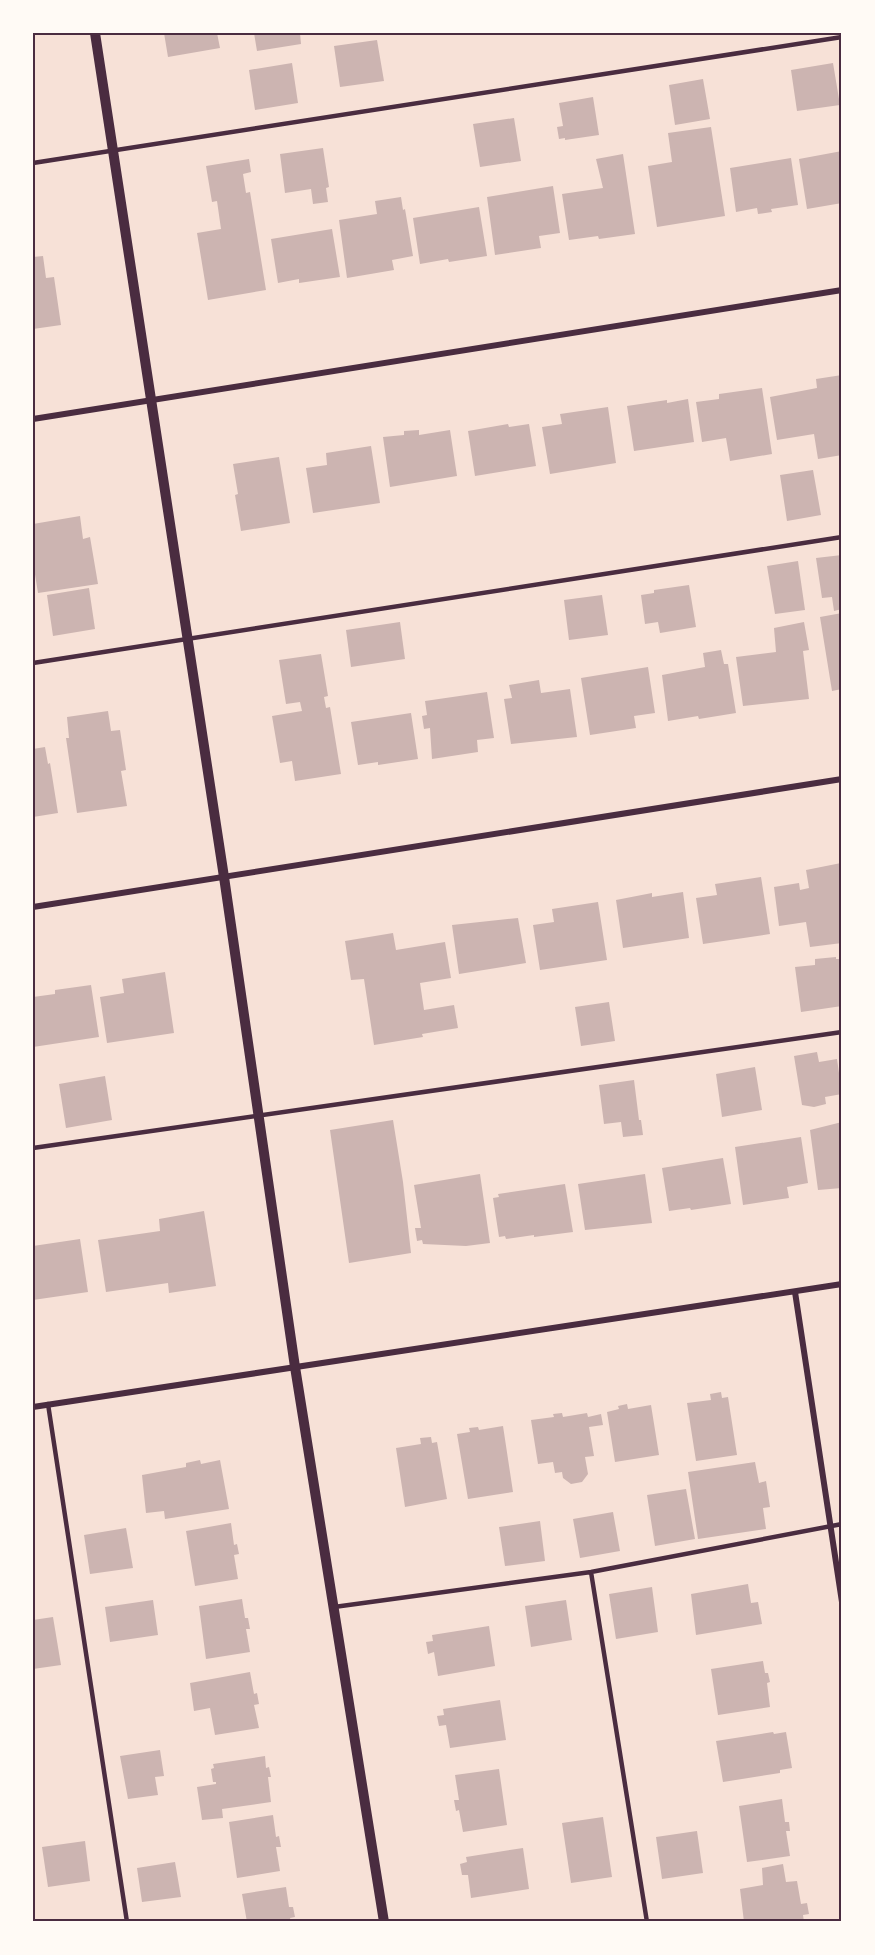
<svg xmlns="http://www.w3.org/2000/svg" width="875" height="1955" font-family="'Exo 2',sans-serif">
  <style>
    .building { fill: #ccb4b1 }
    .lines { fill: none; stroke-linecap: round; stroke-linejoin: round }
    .service { stroke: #4a2c40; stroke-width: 4.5 }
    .minor { stroke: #4a2c40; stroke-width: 6 }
    .tertiary { stroke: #4a2c40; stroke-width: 10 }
    .neatline { fill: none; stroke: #4a2c40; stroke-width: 2 }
  </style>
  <rect width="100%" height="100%" fill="#f7e1d7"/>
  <path class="building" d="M164,33H217L220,48L168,57Z
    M254,33H300L301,44L257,51Z
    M377,40L384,81L340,87L334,46Z
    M292,63L298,103L255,110L249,70Z
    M833,63L840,105L797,111L791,70Z
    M703,79L710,119L675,125L669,85Z
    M593,97L599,135L565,140V138L559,139L557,127L563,126L559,103Z
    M514,118L521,161L480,167L473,124Z
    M711,127L725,216L657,227L648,166L672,162L668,133Z
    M323,148L329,187L326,188L328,202L313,204L311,189L285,193L280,154Z
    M842,151V203L807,209L799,159Z
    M623,154L635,234L599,239L598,236L569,240L562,194L603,188L596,159Z
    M791,158L798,205L771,209L772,212L758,214L757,208L736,212L730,168Z
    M249,159L251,172L243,174L246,193L250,192L266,290L208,300L197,233L221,229L217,201L212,202L206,166Z
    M553,186L560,233L539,236L541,248L495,255L487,197Z
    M401,197L403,210L405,209L413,256L392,260L394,270L347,278L339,220L377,214L375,201Z
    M479,207L487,256L449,262L448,259L420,264L413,218Z
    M332,229L340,277L299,283V279L278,283L271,239Z
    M43,256L46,278L54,277L61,325L33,329V257Z
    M842,375V455L818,459L814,434L777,440L770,397L817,388L816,379Z
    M762,388L772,454L730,461L726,438L702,442L696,402L719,399V394Z
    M688,399L694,442L634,451L627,406L667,400V403Z
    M608,407L616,463L550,474L542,427L562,424L560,414Z
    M508,424L509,427L529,424L536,466L475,476L468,431Z
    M419,430V435L450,430L457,476L390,487L383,437L404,435V431Z
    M371,446L380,503L313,513L306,468L327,465L326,453Z
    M279,457L290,523L241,531L235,495L238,494L233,464Z
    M813,470L821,515L787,521L780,475Z
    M80,516L83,539L90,537L98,584L38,593L33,562V524Z
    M842,555V609L834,611L832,597L822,598L816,558Z
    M798,561L805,610L775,614L767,566Z
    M689,585L696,627L660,633L658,622L645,624L641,595L654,593V590Z
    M89,588L95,629L53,636L47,595Z
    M602,595L608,635L569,640L564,600Z
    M842,613V689L832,691L820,617Z
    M400,622L405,659L351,667L346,630Z
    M804,622L809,650L803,651L809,699L743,706L736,657L776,652L774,628Z
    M721,650L724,664H728L736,713L699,719L698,716L668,721L662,675L705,667L703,653Z
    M321,654L328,696L324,697L326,708L330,707L341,774L295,781L292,761L280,763L272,716L302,711L300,702L286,704L279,660Z
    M648,667L655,713L634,716L636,728L590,735L581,678Z
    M539,680L541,693L570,689L577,737L511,744L504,699L512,698L509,685Z
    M487,692L494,738L477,740L478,752L432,759L430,728L424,729L422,716L427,715L425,701Z
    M108,711L111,731L120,730L126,770L121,771L127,806L77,813L66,738H69L67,717Z
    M411,713L418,759L378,765V762L358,765L351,722Z
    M45,747L48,764L50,763L58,813L33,817V749Z
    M841,863L842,943L810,947L806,922L779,926L774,887L799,883L800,890L809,888L806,870Z
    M761,877L770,934L703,944L696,898L717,895L715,884Z
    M683,892L689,938L623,948L616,900L652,893V897Z
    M598,902L607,960L540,970L533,925L554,922L552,909Z
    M518,918L526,963L459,974L452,925Z
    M393,933L396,950L445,942L451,978L420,983L424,1010L454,1005L458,1028L422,1034L423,1037L374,1045L364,979L351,980L345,941Z
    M836,957V959H842V1006L801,1012L795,967L815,965V959Z
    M165,972L174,1033L107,1043L100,997L124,993L122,979Z
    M91,985L99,1037L33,1047V997L55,994V990Z
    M609,1002L615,1041L581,1046L575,1007Z
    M817,1052L819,1062L837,1059L842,1094L825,1097L826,1104L814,1107L802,1105L794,1056Z
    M755,1067L762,1110L722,1117L716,1074Z
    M105,1076L112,1120L66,1128L59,1084Z
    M634,1080L639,1120H641L643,1135L623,1137L621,1122L604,1124L599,1085Z
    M393,1120L403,1182L411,1253L349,1263L330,1130Z
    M842,1122V1188L818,1190L810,1130Z
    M801,1137L808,1183L787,1187L789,1198L743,1205L735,1147Z
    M723,1158L731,1204L691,1210L690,1208L669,1211L662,1168Z
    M480,1174L490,1243L466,1246L423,1244L422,1240L417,1241L415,1228H421L414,1185Z
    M645,1174L652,1223L585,1230L578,1184Z
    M565,1184L573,1232L534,1237V1235L506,1239L505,1236L499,1237L493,1198L499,1197L498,1194Z
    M204,1211L216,1286L169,1293L168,1283L106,1292L98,1240L160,1231L159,1219Z
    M80,1239L88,1292L33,1300V1246Z
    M721,1392L722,1398L728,1397L737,1455L696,1461L687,1403L711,1400L710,1394Z
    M627,1404L628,1409L651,1405L659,1455L615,1462L607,1412L619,1409L618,1406Z
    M562,1413L563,1417L587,1413L588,1417L601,1414L603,1425L589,1427L594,1456L585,1457L588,1474L582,1482L571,1484L563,1478L562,1472L555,1473L553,1462L538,1464L531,1420L554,1417L553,1414Z
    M503,1426L513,1492L468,1499L457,1434L470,1432L469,1428L478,1427L479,1430Z
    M431,1437L432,1443L437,1442L447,1499L405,1507L396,1448L421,1444L420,1438Z
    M200,1460L201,1464L220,1460L229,1509L165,1519L164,1511L146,1513L142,1475L186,1467V1463Z
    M755,1462L759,1483L766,1481L770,1507L763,1508L766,1529L698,1539L688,1472Z
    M686,1489L695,1539L655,1546L647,1495Z
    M613,1512L620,1551L580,1558L573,1519Z
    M540,1521L545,1561L505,1566L499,1527Z
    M231,1523L234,1545L237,1544L239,1554L234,1555L238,1579L195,1586L186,1531Z
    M126,1528L133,1568L90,1574L84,1535Z
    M748,1584L751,1603L758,1602L762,1624L696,1635L691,1594Z
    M652,1587L658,1632L616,1639L609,1594Z
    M242,1599L245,1618H248L250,1629H246L250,1652L206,1659L199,1606Z
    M153,1600L158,1635L110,1642L105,1607Z
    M566,1600L572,1640L531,1647L525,1606Z
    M53,1617L61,1665L33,1669V1620Z
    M489,1626L495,1666L438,1676L434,1652L428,1654L426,1642L433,1641L432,1635Z
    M763,1661L765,1673H768L770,1682L767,1683L770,1707L718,1715L711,1669Z
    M250,1672L254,1694L257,1693L259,1704L254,1705L259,1728L215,1735L210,1708L194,1711L190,1683Z
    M500,1700L506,1740L450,1748L446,1725L439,1726L437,1716L444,1715L443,1709Z
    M773,1732L774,1734L786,1732L792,1768L780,1770V1773L723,1782L716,1741Z
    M160,1750L164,1776L155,1777L158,1795L128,1799L120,1756Z
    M265,1756L266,1768L269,1767L271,1777H268L271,1802L222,1809L223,1818L202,1820L197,1787L216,1784V1782H213L211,1769L214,1768L213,1764Z
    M499,1769L507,1825L463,1832L459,1810L456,1811L454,1800H459L455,1775Z
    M782,1799L785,1822H789L790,1831H786L790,1856L747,1862L739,1806Z
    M273,1815L276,1837L279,1836L281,1847H276L280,1871L237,1878L229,1822Z
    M603,1817L612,1877L571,1883L562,1823Z
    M697,1831L703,1873L662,1879L656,1837Z
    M85,1841L90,1881L48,1887L42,1847Z
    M523,1848L529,1889L471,1898L468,1875H462L460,1864L467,1862L466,1857Z
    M175,1862L181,1897L142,1902L137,1868Z
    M783,1864L786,1882L797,1881L801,1904L807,1903L809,1914L803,1915L804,1922H744L740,1889L763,1885L762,1868Z
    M286,1887L289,1907H293L295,1917L290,1918L291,1922H247L242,1894Z"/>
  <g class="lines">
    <path class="service" d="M33,163L842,37
      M33,663L842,537
      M33,1148L842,1032
      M48,1404L127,1922
      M591,1572L647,1922
      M334,1607L591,1572L842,1524"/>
    <path class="minor" d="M33,419L842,290
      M33,907L842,779
      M795,1292L842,1602
      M33,1407L842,1284"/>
    <path class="tertiary" d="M95,33L224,877L295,1367L384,1922"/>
  </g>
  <rect width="875" height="1955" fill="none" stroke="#fffaf5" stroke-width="69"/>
  <rect x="34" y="34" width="806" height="1886" class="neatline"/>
</svg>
